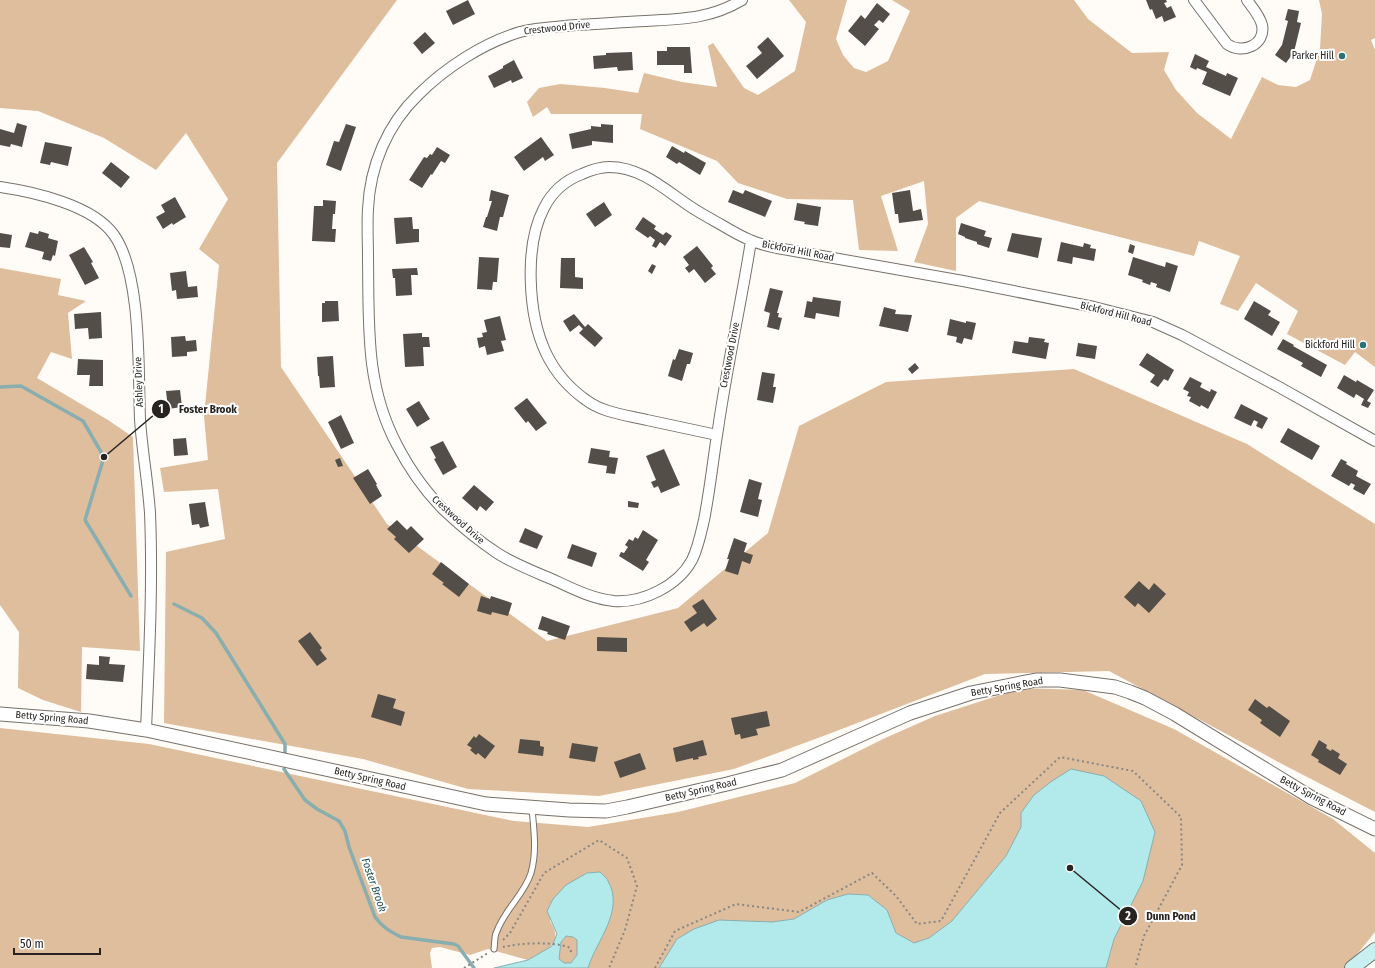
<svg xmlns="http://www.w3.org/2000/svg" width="1375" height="968" font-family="'Fira Sans Condensed',sans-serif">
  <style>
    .forest { fill: #debe9d }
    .water { fill: #b2eaec; stroke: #88aeaf; fill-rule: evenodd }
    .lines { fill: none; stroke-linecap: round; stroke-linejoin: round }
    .stream { stroke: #88aeaf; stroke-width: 3.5 }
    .building { fill: #544e48 }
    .service-casing { stroke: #77716b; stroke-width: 7 }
    .minor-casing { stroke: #77716b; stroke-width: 12 }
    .tertiary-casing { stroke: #77716b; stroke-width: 15 }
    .secondary-casing { stroke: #77716b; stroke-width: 16 }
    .path { stroke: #898683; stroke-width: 2; stroke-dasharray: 2 3; stroke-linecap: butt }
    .service { stroke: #fff; stroke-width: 5 }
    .minor { stroke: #fff; stroke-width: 10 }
    .tertiary { stroke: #fff; stroke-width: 13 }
    .secondary { stroke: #c9f0f1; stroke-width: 14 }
    .poi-dot { fill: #297376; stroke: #fff; stroke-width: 1.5 }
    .labels { text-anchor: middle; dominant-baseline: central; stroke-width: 4; stroke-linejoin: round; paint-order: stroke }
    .street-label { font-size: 10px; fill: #262321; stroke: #fff }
    .poi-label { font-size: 10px; fill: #262321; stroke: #fff; text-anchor: end }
    .water-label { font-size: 11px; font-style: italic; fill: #205153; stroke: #fff }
    .leader { fill: none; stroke: #262321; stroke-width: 1.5 }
    .callout-dot { fill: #262321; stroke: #fff; stroke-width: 1.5 }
    .mark-label { font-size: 12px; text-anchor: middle; font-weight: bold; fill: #fff }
    .callout-label { font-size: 11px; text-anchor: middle; font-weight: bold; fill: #262321; stroke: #fff; stroke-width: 4; stroke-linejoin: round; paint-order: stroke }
  </style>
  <rect width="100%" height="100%" fill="#fffbf6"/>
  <path class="forest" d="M0,0H397L277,163L281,367L387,524L547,641L678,608L768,533L799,426L886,382L1074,369L1247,444L1375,524V812L1282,764L1109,671L985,674L826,735L734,769L599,796L468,789L363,759L164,723L166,552L225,539L218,489L164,492L160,468L208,460L204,416L219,265L199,249L228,199L186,133L156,170L104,138L38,111L0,108Z
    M789,0H847L836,39L843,55L854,68L866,72L888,61L910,11L892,0H1074L1088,19L1132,53L1169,52L1164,70L1176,90L1197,113L1231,139L1262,77L1278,85L1296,87L1310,80L1320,49L1322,14L1319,0H1375V38L1371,40L1375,50V367L1355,352L1345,365L1287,334L1298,311L1256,283L1238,311L1220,304L1240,256L1199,241L1194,256L979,201L956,218V271L914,262L928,224L924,181L881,196L898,251L859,250L853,200L787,199L738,183L717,161L640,129L642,114H551L547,107L533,117L527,102L539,88L560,84L605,88L638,93L644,73L682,82L717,87L708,46L713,43L744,88L758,95L795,71L806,22Z
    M0,268L61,279L58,295L86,301L68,313L72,359L51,352L37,378L108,420L133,437L140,651L82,647L81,712L43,700L18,688L19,632L0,605Z
    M1022,688L1083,690L1174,729L1333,819L1375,853V932L1346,968H1106L1114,939L1143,881L1052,781L1034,795L1021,813V827L1006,856L952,921L929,938L914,943L896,933L887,910L868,895L848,894L827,900L794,919L772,922H747L661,964L659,968H588L590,961L601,938L608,880L600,872L586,873L550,921C565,944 546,950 528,960L488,949L470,955L440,947L432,948L430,953L432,968H0V728L149,744L514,821L588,827L678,812L795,783L883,739L935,716Z
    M566,936L573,937L577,940V955L571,963H564L559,959L561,942Z"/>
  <path class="water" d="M1071,769L1104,776L1141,801L1155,832L1143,881L1114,939L1106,968H659L677,939L694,929L719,920L772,922L794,919L827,900L848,894L868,895L887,910L896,933L914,943L929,938L952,921L1006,856L1021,827V813L1034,795L1052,781Z
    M600,872C603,875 607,878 608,881C625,911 596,941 588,968H494L528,960L552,946L557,934L547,911L553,899L566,885L587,873ZM566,936L573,937L577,940V955L571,963H564L559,959L561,942Z"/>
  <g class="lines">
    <path class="stream" d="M0,387L21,386L83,421L104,457L85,520L131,596
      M174,604L202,618L216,633L285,744V753
      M284,769L305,800L317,809L339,821L345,831L349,847L375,917C382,927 391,932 401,937L454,944L458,946L474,968"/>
  </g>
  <path class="building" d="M468,0L475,14L453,25L446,11Z
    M1146,0H1166L1167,2L1164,3L1167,8L1171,6L1176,17L1164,22L1162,16L1156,19L1152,9L1150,10Z
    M877,3L890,14L883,23L879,20L874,25L879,29L865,46L848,31L861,15L865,19Z
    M1288,9L1299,11L1297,22L1301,23L1294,52L1286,63L1275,55L1282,45L1288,21L1285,20Z
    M425,32L435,43L422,54L413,43Z
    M768,37L784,56L757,79L746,66L762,53L757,47Z
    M667,47H690L692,73H684V65H657V51H667Z
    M632,52L633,70L618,71L617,67L594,69L593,56L606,55V53Z
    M1195,54L1209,61L1206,67L1226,76L1227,73L1238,78L1230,96L1202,84L1207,72L1197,68L1196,70L1190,67Z
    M514,60L523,78L512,83L511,80L494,88L488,76L503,68V66Z
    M17,123L27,126L22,147L11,144L10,147L0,145V129L14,133Z
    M346,124L356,127L341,171L326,165L334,141L339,142Z
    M601,124L613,125V143L592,141V145L572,149L569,134L591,129V126L601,127Z
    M541,137L554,155L545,161L543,157L524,171L514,157Z
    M45,142L72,147L68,166L51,162L50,165L40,163Z
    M672,146L684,153L685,151L706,163L700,175L679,162L677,164L666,157Z
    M437,147L450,155L445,163L441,161L432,175L431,174L422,188L409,180L424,157L427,158L430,154L432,155Z
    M111,162L130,177L121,188L102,173Z
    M491,190L509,195L503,217H500L497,231L483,227L486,217H487L492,201H489Z
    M733,190L743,194L745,190L772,201L765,217L728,202Z
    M910,190L913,211L921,209L923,220L899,223L898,214H895L892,193Z
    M175,197L186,217L173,225L172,223L163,229L156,217L165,212L161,205Z
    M323,200L336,201L335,214H333L332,229H336L335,242L312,241L314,206H323Z
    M604,202L612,215L595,227L586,214Z
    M797,203L821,207L818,226L804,224L805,222L794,220Z
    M412,217L413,229H419V242L396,244L394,218Z
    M643,217L656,226L654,229L663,235L666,232L672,236L665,246L660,242L656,248L652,246L655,240L650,236L648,238L635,229Z
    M961,223L986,231L984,236L992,238L989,248L977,244V242L965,238V237L958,234Z
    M39,231L49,234L48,238L58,241L55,256L53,255L51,261L42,259L44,252L25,247L30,232L38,234Z
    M0,233L12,235L10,248L0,247Z
    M1012,233L1042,238L1038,258L1007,251Z
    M1061,242L1083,247L1084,243L1091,245L1090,248L1096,249L1094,261L1073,257L1072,264L1057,261Z
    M1130,244L1135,246L1133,254L1128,252Z
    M697,246L713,266L711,268L716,274L705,283L694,269L689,273L685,268L689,265L683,257Z
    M84,247L93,262L91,263L99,278L85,285L69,255Z
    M479,257L499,258L497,282H493L492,290L477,289Z
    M1133,257L1165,267L1166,262L1178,266L1170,292L1156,287L1157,284L1151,282L1150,285L1142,282L1143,280L1128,275Z
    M561,258H575V277L583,278V289L560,288Z
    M652,264L656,266L652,274L648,271Z
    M417,268L418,275H411L412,295L396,296L395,278H393L392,269Z
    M186,271L188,287L197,286L198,297L177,299L176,290L172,291L170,273Z
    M770,288L783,291L777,313H779L778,317L782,318L779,330L767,327L770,313L764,311Z
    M813,297L841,301L839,317L816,313L815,319L804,317L807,301L812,302Z
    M325,301H338L339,321L322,322V303H325Z
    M1254,301L1271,311L1268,315L1280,322L1272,336L1244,319Z
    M884,307L896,310L895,314L912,315L908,332L879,326Z
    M101,312L102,338L89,339L88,328L75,329L74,314Z
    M574,314L585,327L588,324L603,338L595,347L579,333L583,329L579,325L570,332L563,321Z
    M500,316L506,340L501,341L504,351L487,355L485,346L479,348L477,338L483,337L482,333L487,332L484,320Z
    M950,319L966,323V321L976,323L972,340L964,338L962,344L956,342L957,337L947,335Z
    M422,333V337H429L430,347H423L424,366L405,367L403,334Z
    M185,336L186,341L196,340L197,351L187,352V356L172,357L171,337Z
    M1029,337L1045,339L1044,342L1049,343L1046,359L1012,353L1014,341L1028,343Z
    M1283,339L1294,345L1293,346L1327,365L1321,377L1301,366L1303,363L1277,349Z
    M1078,343L1097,346L1095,359L1076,356Z
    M679,349L693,353L690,364H687L682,381L668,376L673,359L675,360Z
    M1147,353L1174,370L1168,381L1164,379L1158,387L1150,382L1155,375L1139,365Z
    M333,356L335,387L320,388L319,376H318L317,357Z
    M78,359L103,360V386H89L90,375H77Z
    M915,363L919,368L912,374L908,369Z
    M762,372L775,374L773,387H776L773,403L757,400Z
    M1344,375L1356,382L1357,380L1374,390L1367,401L1371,403L1368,408L1361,405L1364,399L1356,394L1354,398L1337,388Z
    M1190,377L1202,383L1200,387L1210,392L1211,389L1217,392L1208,409L1201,405L1200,407L1189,401L1191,397L1187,396L1189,392L1183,389Z
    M180,390L182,407L168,409L166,391Z
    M527,398L547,423L536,431L528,421L526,423L514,408Z
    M419,401L430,419L417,427L406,409Z
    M1241,404L1268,418L1262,429L1256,426L1258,422L1254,420L1251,426L1234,418Z
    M341,415L354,443L341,449L328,422Z
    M1288,428L1320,446L1312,460L1280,442Z
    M186,438L188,455L174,456L173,439Z
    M443,441L457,467L443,475L434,459L436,458L430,447Z
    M591,448L610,451L609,457L618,458L615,474L606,473L607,466L588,463Z
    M664,449L680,485L661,493L658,486L654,488L651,482L656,480L646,456Z
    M340,458L343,466L338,467L335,460Z
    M1341,459L1347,462L1346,464L1358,471L1356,476L1371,484L1364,495L1353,489L1355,485L1351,483L1349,486L1331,476Z
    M368,469L377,484L376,485L382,496L370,504L353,478Z
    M749,479L762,483L758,499L762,500L758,517L740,512Z
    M474,485L494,502L486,511L480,506L477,511L462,498Z
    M628,501L639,503L638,508L628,507Z
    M205,502L209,526L200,528L199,524L192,525L189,504Z
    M397,520L407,530L411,526L424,539L409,553L394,539L396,537L387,529Z
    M525,528L543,536L537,549L519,542Z
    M643,530L658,540L646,560L649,562L643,571L619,556L621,552L624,553L628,547L625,545L629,539L633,541L635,537L638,539Z
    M734,538L747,543L744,552L753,555L750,564L742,561L738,575L725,571L729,559H727Z
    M572,544L597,553L592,567L567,558Z
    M441,562L469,584L459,597L442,584L444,583L432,574Z
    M1139,581L1149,590L1154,583L1166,594L1149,613L1138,603L1135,607L1124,597Z
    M481,596L490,599L491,596L512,603L508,616L492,612L491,615L477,611Z
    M703,599L717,619L707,627L704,623L691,632L684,622L697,613L692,606Z
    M542,616L570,626L565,640L547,634L548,632L538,629Z
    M310,632L322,648L320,650L327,659L317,666L298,641Z
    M597,637L627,638V652L597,651Z
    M99,656L110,657L109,664L125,665L123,682L86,679L87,664L99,665Z
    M378,694L396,699L393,708L405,712L401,726L371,717Z
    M1255,699L1267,708L1269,706L1290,721L1280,737L1260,723L1262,720L1248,710Z
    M767,711L770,726L756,729L758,735L741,739L740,734L735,735L731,718Z
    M479,734L495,746L485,759L478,753L476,755L470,750L472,748L467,745L474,736L476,738Z
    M520,739L540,741V746L544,747L543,756L518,753Z
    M703,740L707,755L698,757L699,759L693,760V758L676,762L673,748Z
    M1319,740L1327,745L1326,748L1331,751L1332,749L1340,754L1338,758L1347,764L1340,775L1318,762L1319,760L1311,755Z
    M572,743L598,747L595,762L569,758Z
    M640,753L646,769L620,778L614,762Z"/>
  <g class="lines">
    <defs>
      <path id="service" d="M494,949C495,943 494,936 497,931C505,909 524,895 531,873C537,852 534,830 532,809"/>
      <path id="minor" d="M742,0C710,19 682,19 646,21C623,22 599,24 576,25C557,27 538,27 520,32C483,43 445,68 418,95C387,125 370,166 368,209C367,225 368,242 368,258C369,324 365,385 397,445C410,470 426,493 447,513C462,527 479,541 497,553C514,564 535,572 554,580C573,589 593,599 614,601C643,603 678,586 692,560C698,548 701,533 704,520C710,490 713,459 718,429C727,366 741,304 751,241
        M1194,0L1227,44C1242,55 1266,45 1262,25C1260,16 1252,7 1247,0
        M0,187C34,192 93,205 114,235C142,275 138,370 140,419C142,451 148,482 150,513C153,585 149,658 146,730
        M717,435C693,430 670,425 647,420C627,415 603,413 586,400C569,388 555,372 546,353C528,315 524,246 544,208C552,192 566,180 582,174C591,170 600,167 609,167C642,167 665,190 691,207C700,213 711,219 720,224C730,230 740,236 750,240C759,244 768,246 777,248L963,281L1094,307L1153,322L1182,335L1279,387L1375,441"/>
      <path id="tertiary" d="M0,714L89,721L146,730L486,804L569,810L606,811L627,807L727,784L782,770L910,713L971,693L1036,680H1060L1115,687L1130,692L1145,698L1175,714L1312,798L1375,829"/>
      <path id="secondary" d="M1352,968L1375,950"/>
    </defs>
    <use href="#service" class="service-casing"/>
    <use href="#minor" class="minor-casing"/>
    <use href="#tertiary" class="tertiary-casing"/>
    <use href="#secondary" class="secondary-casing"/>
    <path class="path" d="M503,940L510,933L544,873L599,840L627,858L637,886L625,930L609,968
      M503,947C519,943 556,941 570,948L572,955
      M464,968L488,953
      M655,968L675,931L736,904L799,912L872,873L896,896L917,924L941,921L1000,813L1060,757L1133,771L1181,817L1182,865L1144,936L1135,968"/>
    <use href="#service" class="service"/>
    <use href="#minor" class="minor"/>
    <use href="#tertiary" class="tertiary"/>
    <use href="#secondary" class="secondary"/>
  </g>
  <g class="poi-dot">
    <circle cx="1342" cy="56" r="4"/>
    <circle cx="1363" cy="345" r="4"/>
  </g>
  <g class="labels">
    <g class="street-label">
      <text transform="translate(557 28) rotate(-6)">Crestwood Drive</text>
      <text transform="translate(798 251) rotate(11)">Bickford Hill Road</text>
      <text transform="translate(1116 314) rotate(14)">Bickford Hill Road</text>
      <text transform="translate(730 355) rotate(-79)">Crestwood Drive</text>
      <text transform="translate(139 382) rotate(-92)">Ashley Drive</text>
      <text transform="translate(458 520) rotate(42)">Crestwood Drive</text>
      <text transform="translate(1007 687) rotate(-10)">Betty Spring Road</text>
      <text transform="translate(52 718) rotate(5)">Betty Spring Road</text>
      <text transform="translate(370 779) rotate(13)">Betty Spring Road</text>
      <text transform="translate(701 790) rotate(-13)">Betty Spring Road</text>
      <text transform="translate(1313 796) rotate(28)">Betty Spring Road</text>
    </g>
    <g class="poi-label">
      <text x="1334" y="56">Parker Hill</text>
      <text x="1355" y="345">Bickford Hill</text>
    </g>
    <g class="water-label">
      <text transform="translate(374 885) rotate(71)">Foster Brook</text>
    </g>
  </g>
  <path class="leader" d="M104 457L161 409M1070 868L1128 916"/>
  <g class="callout-dot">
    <circle cx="104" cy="457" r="4"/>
    <circle cx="1070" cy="868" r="4"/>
    <circle cx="161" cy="409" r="10"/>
    <circle cx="1128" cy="916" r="10"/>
  </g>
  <g class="mark-label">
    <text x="161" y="413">1</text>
    <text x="1128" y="920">2</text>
  </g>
  <g class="callout-label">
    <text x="208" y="413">Foster Brook</text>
    <text x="1171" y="920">Dunn Pond</text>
  </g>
  <path d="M14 948v6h86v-6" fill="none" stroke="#262321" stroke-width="2"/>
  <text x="20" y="948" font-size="12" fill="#262321" stroke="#ffffff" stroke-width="3" paint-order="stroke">50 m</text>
</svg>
